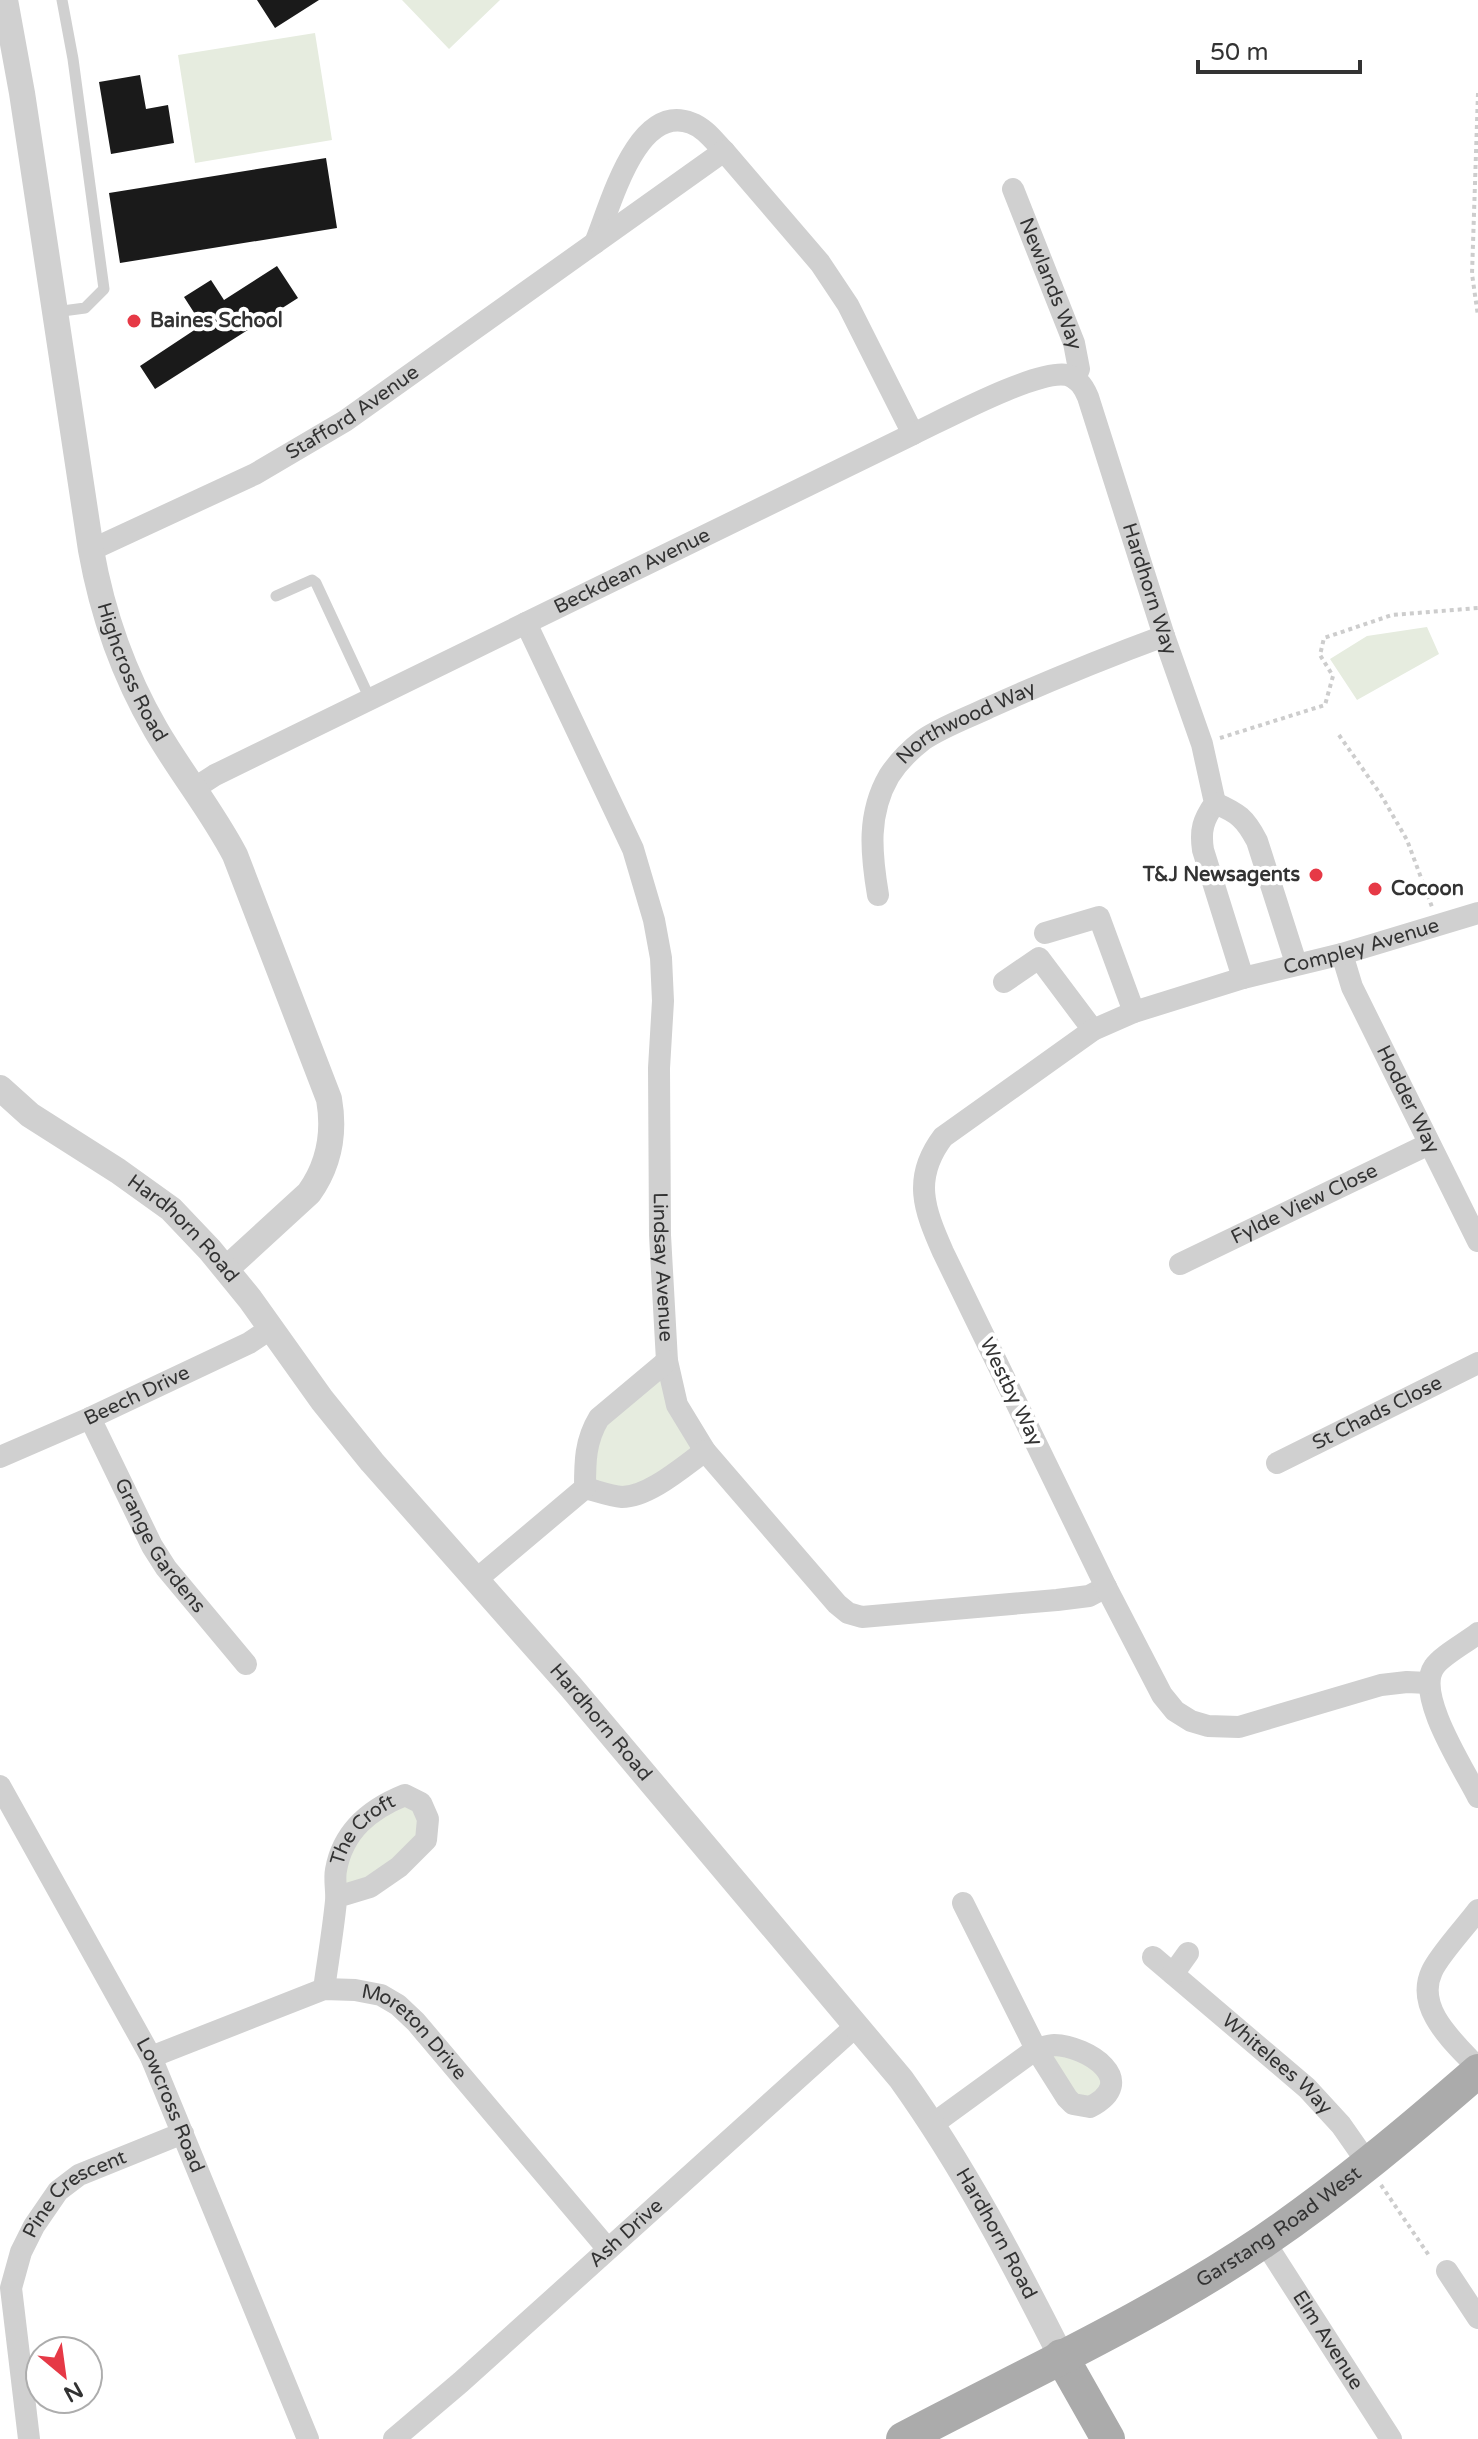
<svg xmlns="http://www.w3.org/2000/svg" width="1478" height="2439" font-family="'Varela Round',sans-serif">
  <style>
    .green { fill: #e6ecdf }
    .building { fill: #1a1a1a }
    .lines { fill: none; stroke-linecap: round; stroke-linejoin: round }
    .path { stroke: #cdcdcd; stroke-width: 4; stroke-dasharray: 4 4; stroke-linecap: butt }
    .service { stroke: #d0d0d0; stroke-width: 11 }
    .minor { stroke: #d0d0d0; stroke-width: 22 }
    .tertiary { stroke: #d0d0d0; stroke-width: 26 }
    .primary { stroke: #ababab; stroke-width: 34 }
    .poi-dot { fill: #e63946; stroke: #fff; stroke-width: 3 }
    .labels { text-anchor: middle; dominant-baseline: central; stroke-width: 8; stroke-linejoin: round; paint-order: stroke }
    .street-label { font-size: 20px; fill: #333; stroke: #fff }
    .poi-label { font-size: 20px; font-weight: bold; fill: #333; stroke: #fff; text-anchor: start }
  </style>
  <rect width="100%" height="100%" fill="#fff"/>
  <path class="green" d="M402,0H500L449,49Z
    M315,33L332,140L195,163L178,55Z
    M1427,627L1439,654L1357,700L1330,659L1367,636Z
    M667,1361L705,1451L649,1489L585,1488L588,1441Z
    M421,1803L426,1840L337,1897L348,1843L370,1812Z
    M1052,2045L1111,2076L1090,2107L1045,2066Z"/>
  <path class="building" d="M257,0H319L275,28Z
    M140,75L146,109L168,105L174,143L111,154L99,82Z
    M326,158L337,228L120,263L109,193Z
    M277,266L298,298L155,389L140,366L202,325L184,297L211,280L224,300Z"/>
  <g class="lines">
    <path class="path" d="M1478,93L1472,274L1478,316
      M1339,735L1381,795L1407,840L1432,907
      M1220,738L1325,705L1333,676L1320,655L1324,638L1392,615L1478,608
      M1381,2185L1430,2257"/>
    <path class="service" d="M55,312L85,308L104,289L73,59L62,0
      M276,596L312,580L316,583L370,699"/>
    <g class="minor">
      <path id="s1" d="M1013,189L1074,343L1079,369L1075,379"/>
      <path d="M595,243C610,208 636,102 691,123C705,128 714,141 724,151"/>
      <path id="s2" d="M91,550L255,474L345,421L724,151L820,263L848,305L913,434"/>
      <path id="s3" d="M526,623L633,849L654,920L661,958L663,1001L659,1068L660,1235L667,1361L677,1405L705,1451L837,1604L848,1613L862,1617L1057,1600L1089,1596L1106,1587"/>
      <path id="s4" d="M195,788L215,775L913,434C943,420 1037,369 1067,375C1078,378 1084,387 1088,397L1164,636L1202,744L1215,803C1203,820 1200,830 1203,850L1243,978"/>
      <path d="M1215,803C1238,813 1245,818 1257,841L1296,963"/>
      <path id="s5" d="M878,895C871,853 867,814 889,776C898,762 910,750 923,740C942,727 967,718 988,708C1046,682 1104,658 1164,636"/>
      <path d="M1045,933L1099,917L1134,1012"/>
      <path id="s6" d="M1342,954L1352,987L1478,1241"/>
      <path d="M1004,982L1039,958L1093,1030"/>
      <path id="s7" d="M1180,1264L1429,1144"/>
      <path id="s8" d="M90,1418L152,1546L166,1568L246,1664"/>
      <path id="s9" d="M0,1457L90,1418L249,1343L270,1329"/>
      <path id="s10" d="M1277,1463L1478,1363"/>
      <path d="M585,1488C597,1491 610,1496 622,1497C649,1497 684,1466 705,1451"/>
      <path d="M477,1579L585,1488C585,1462 585,1441 599,1418L667,1361"/>
      <path d="M1478,1633C1467,1642 1441,1656 1434,1667C1415,1695 1464,1769 1478,1797"/>
      <path id="s11" d="M1428,1683L1407,1682L1381,1685L1239,1727L1208,1726L1191,1721L1175,1711L1162,1695L1106,1587L943,1252C924,1209 912,1178 943,1137L1093,1030L1134,1012L1243,978L1342,954L1478,913"/>
      <path id="s12" d="M0,1786L151,2057L308,2439"/>
      <path d="M1478,1910C1467,1925 1439,1955 1432,1971C1414,2009 1455,2043 1478,2068"/>
      <path id="s13" d="M1153,1957L1307,2088L1341,2125L1369,2165"/>
      <path d="M1173,1974L1188,1953"/>
      <path id="s14" d="M324,1989C328,1960 333,1931 336,1901C337,1891 334,1880 336,1870C343,1831 370,1809 405,1795L421,1803L428,1819L426,1840L399,1867L370,1887L337,1897"/>
      <path id="s15" d="M151,2057L324,1989L355,1990L381,1995L398,2005L416,2022L607,2248"/>
      <path d="M933,2124L1036,2049C1042,2048 1048,2045 1054,2045C1088,2046 1141,2081 1090,2107L1073,2104L1067,2098L1036,2049L963,1903"/>
      <path id="s16" d="M1264,2241L1391,2439"/>
      <path d="M1447,2271L1478,2318"/>
      <path id="s17" d="M29,2439L11,2288L21,2252L34,2226L58,2191L79,2175L183,2133"/>
      <path id="s18" d="M394,2439L461,2382L857,2025"/>
    </g>
    <g class="tertiary">
      <path id="s19" d="M5,0L22,93L91,550C102,612 124,675 156,730C181,773 212,811 235,855L329,1099C335,1133 329,1165 309,1193L226,1269"/>
      <path id="s20" d="M0,1088L30,1115L118,1171L171,1209L210,1250L250,1299L322,1400L372,1462L571,1687L901,2079C964,2167 1013,2261 1061,2356"/>
    </g>
    <g class="primary">
      <path d="M1061,2356L1108,2439"/>
      <path id="s21" d="M903,2439C1024,2375 1150,2318 1264,2241C1340,2189 1409,2131 1478,2071"/>
    </g>
  </g>
  <g class="poi-dot">
    <circle cx="134" cy="321" r="8"/>
    <circle cx="1316" cy="875" r="8"/>
    <circle cx="1375" cy="889" r="8"/>
  </g>
  <g class="labels">
    <g class="street-label">
      <text stroke="none"><textPath href="#s1" startOffset="102">Newlands Way</textPath></text>
      <text stroke="none"><textPath href="#s2" startOffset="296">Stafford Avenue</textPath></text>
      <text stroke="none"><textPath href="#s4" startOffset="488">Beckdean Avenue</textPath></text>
      <text stroke="none"><textPath href="#s4" startOffset="1200">Hardhorn Way</textPath></text>
      <text stroke="none"><textPath href="#s19" startOffset="686">Highcross Road</textPath></text>
      <text stroke="none"><textPath href="#s5" startOffset="218">Northwood Way</textPath></text>
      <text stroke="none"><textPath href="#s11" startOffset="1366">Compley Avenue</textPath></text>
      <text stroke="none"><textPath href="#s6" startOffset="160">Hodder Way</textPath></text>
      <text stroke="none"><textPath href="#s7" startOffset="138">Fylde View Close</textPath></text>
      <text stroke="none"><textPath href="#s20" startOffset="232">Hardhorn Road</textPath></text>
      <text stroke="none"><textPath href="#s3" startOffset="672">Lindsay Avenue</textPath></text>
      <text transform="translate(1011 1392) rotate(64)">Westby Way</text>
      <text stroke="none"><textPath href="#s9" startOffset="150">Beech Drive</textPath></text>
      <text stroke="none"><textPath href="#s10" startOffset="112">St Chads Close</textPath></text>
      <text stroke="none"><textPath href="#s8" startOffset="146">Grange Gardens</textPath></text>
      <text stroke="none"><textPath href="#s20" startOffset="880">Hardhorn Road</textPath></text>
      <text stroke="none"><textPath href="#s14" startOffset="170">The Croft</textPath></text>
      <text stroke="none"><textPath href="#s15" startOffset="292">Moreton Drive</textPath></text>
      <text stroke="none"><textPath href="#s13" startOffset="164">Whitelees Way</textPath></text>
      <text stroke="none"><textPath href="#s12" startOffset="362">Lowcross Road</textPath></text>
      <text stroke="none"><textPath href="#s17" startOffset="272">Pine Crescent</textPath></text>
      <text stroke="none"><textPath href="#s21" startOffset="432">Garstang Road West</textPath></text>
      <text stroke="none"><textPath href="#s18" startOffset="310">Ash Drive</textPath></text>
      <text stroke="none"><textPath href="#s20" startOffset="1528">Hardhorn Road</textPath></text>
      <text stroke="none"><textPath href="#s16" startOffset="118">Elm Avenue</textPath></text>
    </g>
    <g class="poi-label">
      <text x="150" y="321">Baines School</text>
      <text x="1300" y="875" text-anchor="end">T&amp;J Newsagents</text>
      <text x="1391" y="889">Cocoon</text>
    </g>
  </g>
  <g transform="translate(64 2375) rotate(151)"><circle r="38" fill="#ffffff" stroke="#adadad" stroke-width="2"/>
  <path d="M0-6L14 30L0 20L-14 30Z" fill="#e63946"/>
  <text y="-12" font-size="22" font-weight="bold" text-anchor="middle" fill="#333333">N</text>
  </g>
  <path d="M1198 60v12h162v-12" fill="none" stroke="#333333" stroke-width="4"/>
  <text x="1210" y="60" font-size="24" fill="#333333" stroke="#ffffff" stroke-width="6" paint-order="stroke">50 m</text>
</svg>
